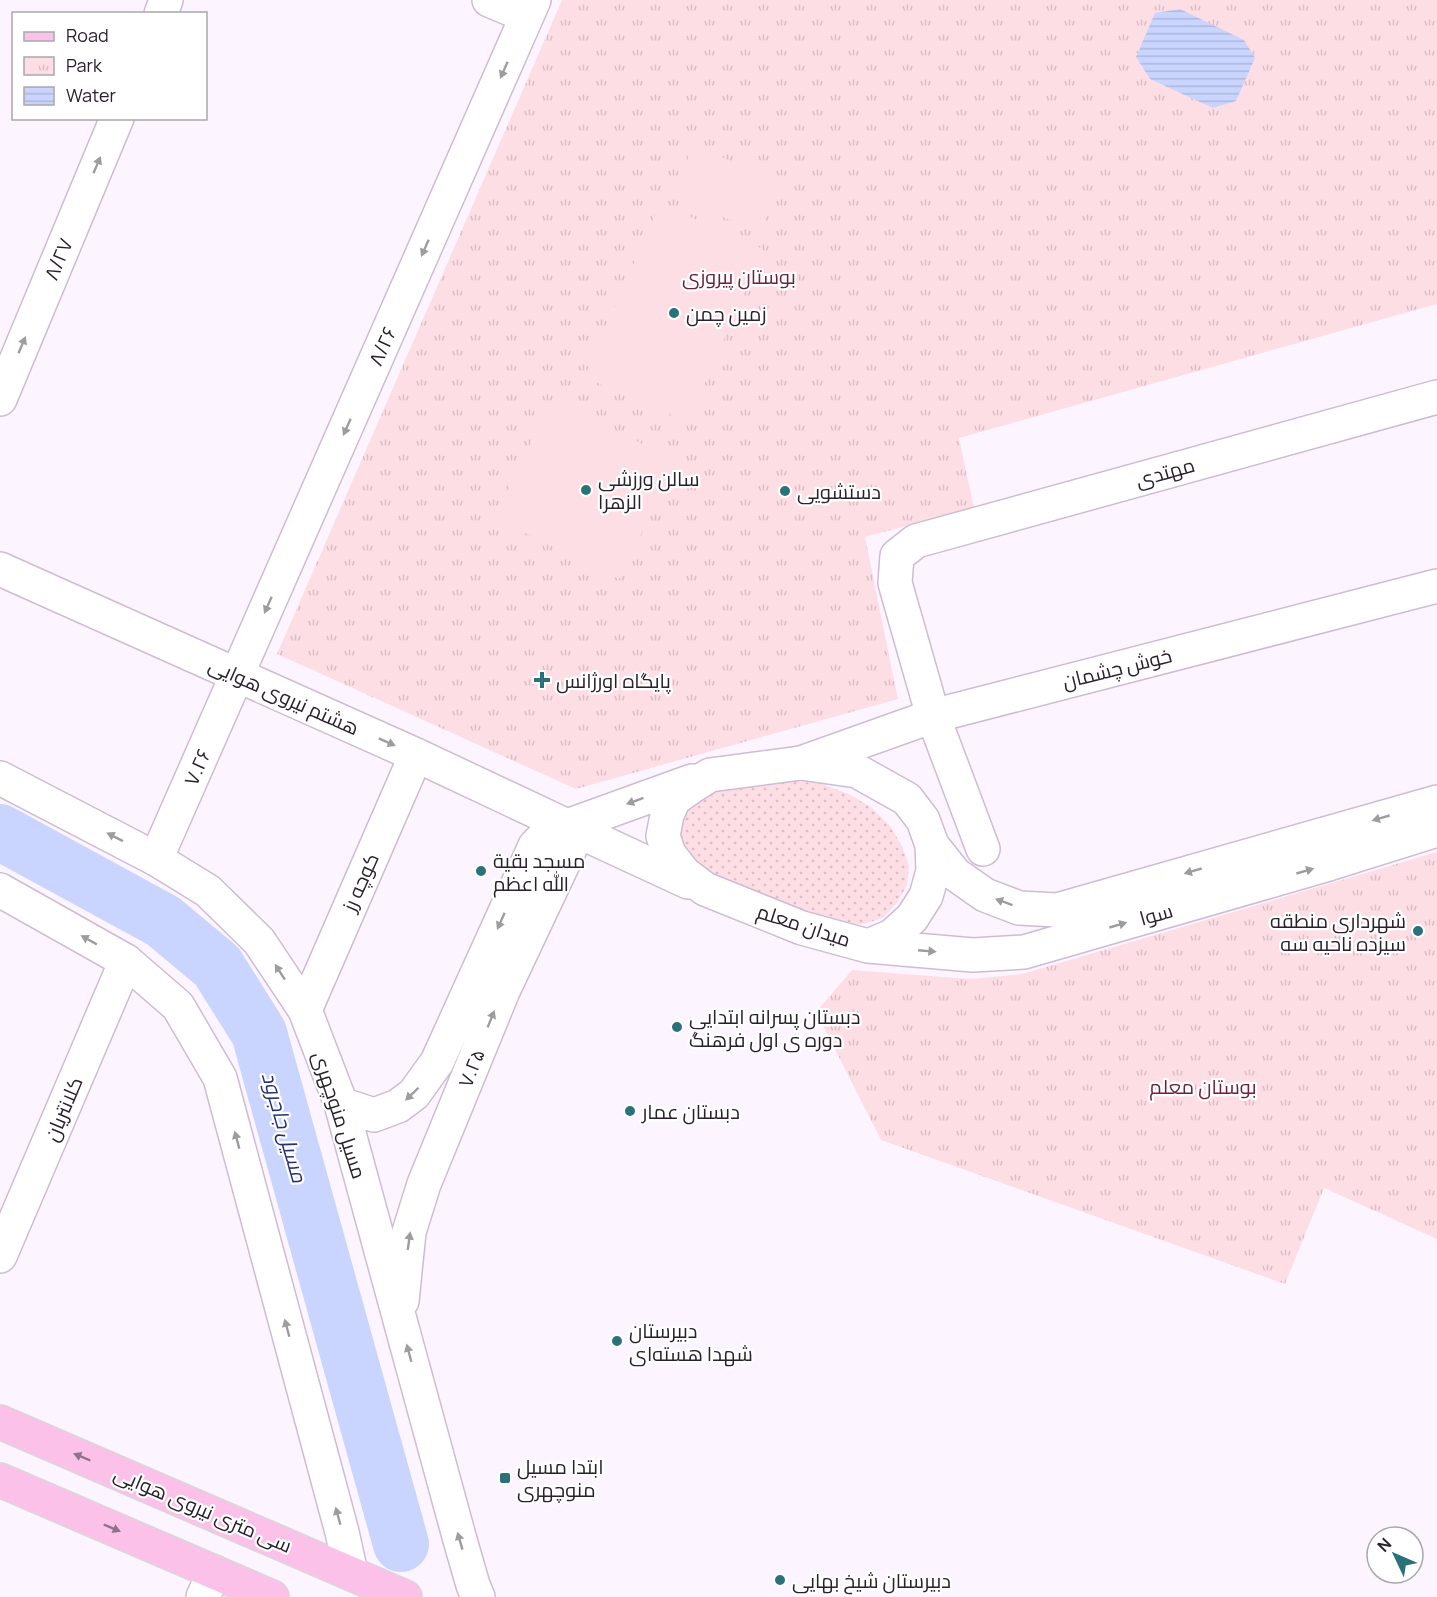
<svg xmlns="http://www.w3.org/2000/svg" width="1437" height="1597" font-family="Manrope,Cairo,sans-serif">
  <style>
    .grass { fill: url(#grass-dots) }
    .park { fill: url(#park-tufts) }
    .pitch { fill: #fedee5 }
    .water { fill: url(#water-rules) }
    .lines { fill: none; stroke-linecap: round; stroke-linejoin: round }
    .river { stroke: #cad5ff; stroke-width: 56 }
    .minor-casing { stroke: #cebcd4; stroke-width: 36 }
    .secondary-casing { stroke: #cebcd4; stroke-width: 36 }
    .primary-casing { stroke: #d8d7d9; stroke-width: 36 }
    .minor { stroke: #fff; stroke-width: 33 }
    .secondary { stroke: #fff; stroke-width: 33 }
    .primary { stroke: #fcc1e9; stroke-width: 33 }
    .oneway { fill: #9f9ca0 }
    .oneway2 { fill: #92728a }
    .poi-dot { fill: #29727b; stroke: #fff; stroke-width: 2 }
    .labels { text-anchor: middle; dominant-baseline: central; stroke-width: 4.5; stroke-linejoin: round; paint-order: stroke }
    .street-label { font-size: 20px; fill: #29222b; stroke: #fff }
    .park-label { font-size: 20px; fill: #6a233c; stroke: #fff }
    .poi-label { font-size: 20px; fill: #29222b; stroke: #fff; text-anchor: start }
    .water-label { font-size: 21px; font-style: italic; fill: #28326e; stroke: #fff }
  </style>
  <defs>
    <pattern id="grass-dots" width="8" height="8" patternUnits="userSpaceOnUse" patternTransform="scale(1.5)"><rect width="8" height="8" fill="#fedee5"/><path d="M2 2h.1M6 6h.1" fill="none" stroke="#dabec5" stroke-width="1.8" stroke-linecap="round"/></pattern>
    <pattern id="park-tufts" width="24" height="20" patternUnits="userSpaceOnUse" patternTransform="scale(1.5)"><rect width="24" height="20" fill="#fedee5"/><path d="M3 7l-1-3M5 7V3M7 7l1-3M15 17l-1-3M17 17v-4M19 17l1-3" fill="none" stroke="#dabec5"/></pattern>
    <pattern id="water-rules" width="6" height="5" patternUnits="userSpaceOnUse" patternTransform="scale(1.5)"><rect width="6" height="5" fill="#cad5ff"/><path d="M0 2.5h6" fill="none" stroke="#aeb7db"/></pattern>
  </defs>
  <rect width="100%" height="100%" fill="#fcf5ff"/>
  <path class="grass" d="M788,780L822,784L851,795L872,808L890,826L902,846L909,866L907,885L897,903L883,918L859,925L810,915L712,876L685,856L676,824L695,792Z"/>
  <path class="park" d="M562,0H1437V304L959,438L974,508L865,537L898,699L576,789L277,654Z
    M1437,852V1239L1324,1188L1285,1284L881,1140L816,1012L852,970L971,979L1022,974Z"/>
  <path class="pitch" d="M694,145L782,183L760,233L672,195Z
    M660,204L763,249L688,422L584,377Z
    M552,400L677,461L619,579L494,518Z"/>
  <path class="water" d="M1180,9L1244,40L1255,58L1236,101L1213,108L1150,79L1136,57L1155,13Z"/>
  <g class="lines">
    <path class="river" d="M0,832L163,921L217,966L259,1033L401,1544"/>
    <defs>
      <path id="minor" d="M489,0L527,16
        M161,14L166,0
        M0,399L117,118
        M0,569L416,755L567,826
        M801,763L933,716L1437,586
        M983,849L933,716L895,583L897,556L916,541L1437,397
        M156,859L534,0
        M305,1010L416,755
        M0,1256L126,961
        M203,1597L214,1572"/>
      <path id="secondary" d="M801,763L857,771L907,799L923,820L932,845L933,871L926,896L912,918L892,936L868,946L802,928L705,889L684,873L669,854L663,836L667,815L674,799L694,785L710,775Z
        M0,778L156,859L208,891L259,941L305,1010L341,1104L460,1540L473,1585L478,1597
        M567,826L688,882
        M932,845L955,874L985,895L1019,908L1057,910L1437,802
        M0,890L126,961L178,1006L220,1078L342,1532L351,1573
        M868,946L973,955L1024,952L1322,866L1437,830
        M341,1104L374,1115L398,1106L414,1094L437,1062L535,846L548,833L692,781
        M402,1301L409,1232L424,1184L503,991L570,849L567,826"/>
      <path id="primary" d="M0,1422L405,1597
        M0,1480L272,1597"/>
    </defs>
    <use href="#minor" class="minor-casing"/>
    <use href="#secondary" class="secondary-casing"/>
    <use href="#primary" class="primary-casing"/>
    <use href="#minor" class="minor"/>
    <use href="#secondary" class="secondary"/>
    <use href="#primary" class="primary"/>
  </g>
  <defs><path id="oneway-solid" d="M-6-.8H1V-3.2L6.5 0L1 3.2V.8H-6Z" transform="scale(1.5)"/></defs>
  <g class="oneway">
    <use href="#oneway-solid" transform="translate(504 70) rotate(114)"/>
    <use href="#oneway-solid" transform="translate(97 165) rotate(-67)"/>
    <use href="#oneway-solid" transform="translate(425 248) rotate(114)"/>
    <use href="#oneway-solid" transform="translate(22 345) rotate(-67)"/>
    <use href="#oneway-solid" transform="translate(347 427) rotate(114)"/>
    <use href="#oneway-solid" transform="translate(268 605) rotate(114)"/>
    <use href="#oneway-solid" transform="translate(387 742) rotate(24)"/>
    <use href="#oneway-solid" transform="translate(635 801) rotate(160)"/>
    <use href="#oneway-solid" transform="translate(1381 818) rotate(164)"/>
    <use href="#oneway-solid" transform="translate(115 837) rotate(-153)"/>
    <use href="#oneway-solid" transform="translate(1193 871) rotate(164)"/>
    <use href="#oneway-solid" transform="translate(1305 871) rotate(-16)"/>
    <use href="#oneway-solid" transform="translate(1004 902) rotate(-160)"/>
    <use href="#oneway-solid" transform="translate(501 921) rotate(114)"/>
    <use href="#oneway-solid" transform="translate(1118 925) rotate(-16)"/>
    <use href="#oneway-solid" transform="translate(89 940) rotate(-151)"/>
    <use href="#oneway-solid" transform="translate(927 951) rotate(5)"/>
    <use href="#oneway-solid" transform="translate(280 972) rotate(-123)"/>
    <use href="#oneway-solid" transform="translate(491 1019) rotate(-68)"/>
    <use href="#oneway-solid" transform="translate(412 1094) rotate(136)"/>
    <use href="#oneway-solid" transform="translate(237 1140) rotate(-105)"/>
    <use href="#oneway-solid" transform="translate(409 1241) rotate(-82)"/>
    <use href="#oneway-solid" transform="translate(287 1328) rotate(-105)"/>
    <use href="#oneway-solid" transform="translate(409 1353) rotate(-105)"/>
    <use href="#oneway-solid" transform="translate(338 1516) rotate(-105)"/>
    <use href="#oneway-solid" transform="translate(460 1541) rotate(-106)"/>
  </g>
  <g class="oneway2">
    <use href="#oneway-solid" transform="translate(82 1457) rotate(-157)"/>
    <use href="#oneway-solid" transform="translate(112 1528) rotate(23)"/>
  </g>
  <g class="poi-dot">
    <circle cx="674" cy="313" r="6"/>
    <circle cx="586" cy="490" r="6"/>
    <circle cx="785" cy="491" r="6"/>
    <path d="M539 671h6v6h6v6h-6v6h-6v-6h-6v-6h6z"/>
    <circle cx="481" cy="871" r="6"/>
    <circle cx="1418" cy="931" r="6"/>
    <circle cx="677" cy="1027" r="6"/>
    <circle cx="630" cy="1111" r="6"/>
    <circle cx="617" cy="1341" r="6"/>
    <rect x="499" y="1472" width="12" height="12" rx="3"/>
    <circle cx="780" cy="1580" r="6"/>
  </g>
  <g class="labels">
    <g class="street-label">
      <text transform="translate(58 259) rotate(-67)">۸/۲۷</text>
      <text transform="translate(382 346) rotate(-66)">۸/۲۶</text>
      <text transform="translate(1165 472) rotate(-16)">مهتدی</text>
      <text transform="translate(1117 668) rotate(-14)">خوش چشمان</text>
      <text transform="translate(284 696) rotate(24)">هشتم نیروی هوایی</text>
      <text transform="translate(197 767) rotate(-66)">۷.۲۶</text>
      <text transform="translate(360 882) rotate(-66)">کوچه رز</text>
      <text transform="translate(1156 914) rotate(-16)">سوا</text>
      <text transform="translate(804 925) rotate(18)">میدان معلم</text>
      <text transform="translate(471 1068) rotate(-68)">۷.۲۵</text>
      <text transform="translate(63 1109) rotate(-67)">کلانتریان</text>
      <text transform="translate(340 1115) rotate(72)">مسیل منوچهری</text>
      <text transform="translate(203 1509) rotate(23)">سی متری نیروی هوایی</text>
    </g>
    <g class="park-label">
      <text x="739" y="276">بوستان پیروزی</text>
      <text x="1203" y="1086">بوستان معلم</text>
    </g>
    <g class="poi-label">
      <text x="686" y="313">زمین چمن</text>
      <text x="598" y="478">سالن ورزشی<tspan x="598" dy="23">الزهرا</tspan></text>
      <text x="797" y="491">دستشویی</text>
      <text x="556" y="680">پایگاه اورژانس</text>
      <text x="493" y="860">مسجد بقیة<tspan x="493" dy="23">الله اعظم</tspan></text>
      <text x="1406" y="920" text-anchor="end">شهرداری منطقه<tspan x="1406" dy="23">سیزده ناحیه سه</tspan></text>
      <text x="689" y="1016">دبستان پسرانه ابتدایی<tspan x="689" dy="23">دوره ی اول فرهنگ</tspan></text>
      <text x="642" y="1111">دبستان عمار</text>
      <text x="629" y="1330">دبیرستان<tspan x="629" dy="23">شهدا هسته‌ای</tspan></text>
      <text x="517" y="1466">ابتدا مسیل<tspan x="517" dy="23">منوچهری</tspan></text>
      <text x="792" y="1580">دبیرستان شیخ بهایی</text>
    </g>
    <g class="water-label">
      <text transform="translate(285 1127) rotate(74)">مسیل جاجرود</text>
    </g>
  </g>
  <rect x="12" y="12" width="195" height="108" fill="#ffffff" stroke="#a9a7aa" stroke-width="1.5"/>
  <rect x="24" y="32" width="30" height="9" fill="#fcc1e9" stroke="#a9a7aa" stroke-width="1.5"/>
  <text x="66" y="42" font-size="18" fill="#29222b">Road</text>
  <rect x="24" y="57" width="30" height="18" fill="url(#park-tufts)" stroke="#a9a7aa" stroke-width="1.5"/>
  <text x="66" y="72" font-size="18" fill="#29222b">Park</text>
  <rect x="24" y="87" width="30" height="18" fill="url(#water-rules)" stroke="#a9a7aa" stroke-width="1.5"/>
  <text x="66" y="102" font-size="18" fill="#29222b">Water</text>
  <g transform="translate(1395 1555) rotate(314)"><circle r="28" fill="#ffffff" stroke="#a9a7aa" stroke-width="1.5"/>
  <path d="M0-4.5L10 22L0 15L-10 22Z" fill="#29727b"/>
  <text y="-9" font-size="16" font-weight="bold" text-anchor="middle" fill="#29222b">N</text>
  </g>
</svg>
